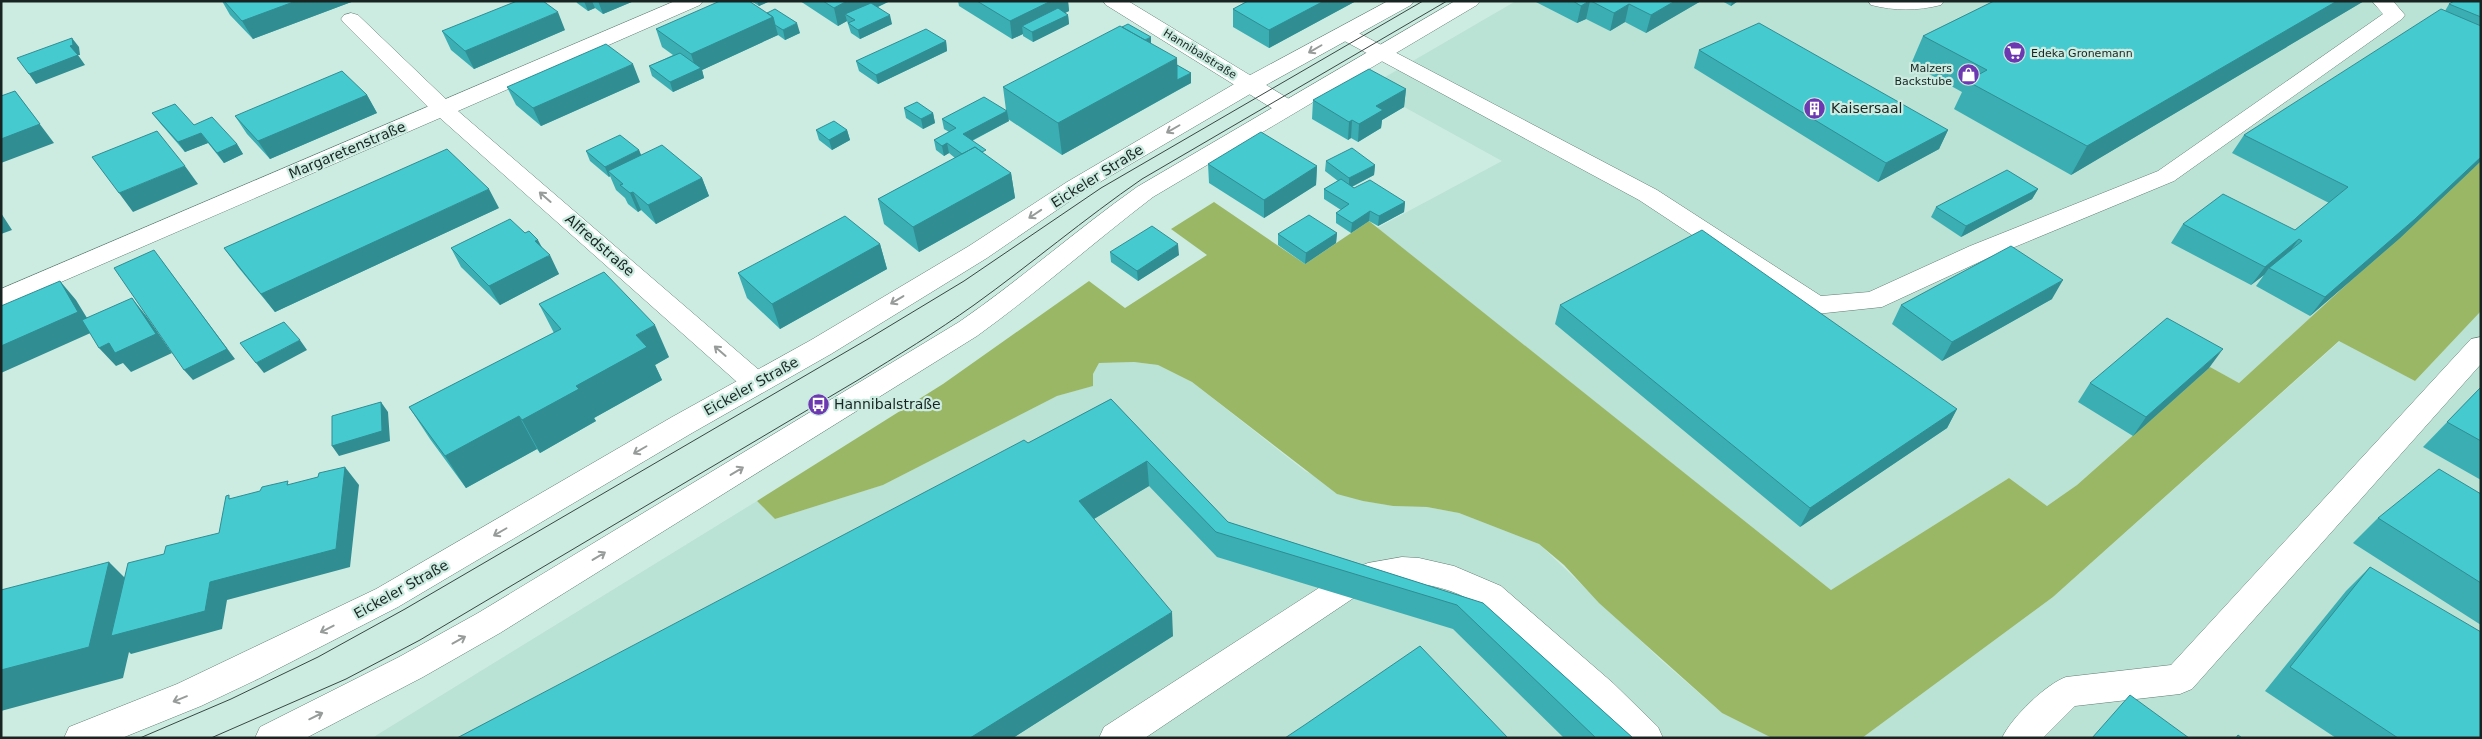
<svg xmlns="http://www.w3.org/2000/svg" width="2482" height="739" font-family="'DejaVu Sans',sans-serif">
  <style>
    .built { fill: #bae2d5 }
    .forest { fill: #9ab766 }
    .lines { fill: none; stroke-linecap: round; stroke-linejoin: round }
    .lane-casing { stroke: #607d75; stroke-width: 1 }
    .street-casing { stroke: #607d75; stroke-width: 1 }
    .secondary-casing { stroke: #607d75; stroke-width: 1 }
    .lane { fill: #fff; fill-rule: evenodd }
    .street { fill: #fff; fill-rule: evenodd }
    .secondary { fill: #fff; fill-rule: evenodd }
    .tram { stroke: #384743; stroke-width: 1 }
    .wall { fill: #3baeb3 }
    .shaded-wall { fill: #308d92 }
    .building { fill: #45cad0; stroke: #308d92 }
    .oneway { stroke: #979c9b }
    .labels { text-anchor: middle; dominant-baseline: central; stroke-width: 4.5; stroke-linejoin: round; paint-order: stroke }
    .far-poi-label { font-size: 11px; fill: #182421; stroke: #ccece2; text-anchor: start }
    .far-street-label { font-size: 11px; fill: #182421; stroke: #ccece2 }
    .poi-label { font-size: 14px; fill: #182421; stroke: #ccece2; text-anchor: start }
    .street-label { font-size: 14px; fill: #182421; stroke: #ccece2 }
  </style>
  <rect width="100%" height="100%" fill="#ccece2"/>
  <path class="built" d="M1516,1H2470L2481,161L2239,383L2209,367L2077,485L2047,506L2009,478L1831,590L1377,228L1502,161L1368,87Z
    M2481,311V738H1862L2053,597L2340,341L2415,381Z
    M1134,362L1158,365L1192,382L1305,471L1364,501L1393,506L1427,507L1459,513L1539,544L1662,661L1722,713L1772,738H372L757,501L775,519L883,485L1057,396L1092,386L1093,374L1099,363Z"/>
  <path class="forest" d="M2481,161V311L2415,381L2339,341L2053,597L1862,738H1772L1722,713L1599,603L1564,565L1539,544L1459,513L1427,507L1393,506L1363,501L1337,494L1192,382L1158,365L1134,362L1099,363L1093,374V386L1057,396L883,485L775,519L757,501L943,384L1089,281L1125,308L1207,255L1171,229L1214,202L1305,264L1369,221L1831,590L2009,478L2047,506L2077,485L2210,367L2239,383Z"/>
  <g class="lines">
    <defs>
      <path id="lane" d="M1868,1H1944L1941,5C1917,11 1895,11 1871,5Z
        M2372,1H2393L2405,15L2402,19L2174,181L1988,258L1882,307L1816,314L1807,311L1639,200L1337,37L1334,33L1337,29L1344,27L1351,29L1657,190L1821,296L1869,292L1970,246L2158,171L2383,14Z
        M351,13L358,15L451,104L454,109L451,114L443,116L435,114L344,23L341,19L344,15Z
        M2481,337V364L2192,689L2180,694L2075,706L2043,738H2002C2011,718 2046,684 2066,677L2171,665L2471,339Z
        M1402,557L1419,558L1454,566L1501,586L1613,683L1658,727L1663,738H1622C1586,702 1549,668 1511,634C1499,623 1488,610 1474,602C1442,583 1399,577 1364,591L1145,738H1099L1104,727L1342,573L1368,563Z"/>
      <path id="street" d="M675,1H703L700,5L458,111L766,376L770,383L766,390L756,393L746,390L440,118L1,308V289Z
        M1103,1H1128L1294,102L1297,107L1294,112L1286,114L1278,112L1106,5Z"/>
      <path id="secondary" d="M1388,1H1414L1411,5L1257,90L1083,192L987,258L831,354L692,433L398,607L260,678L201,706L122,738H64L69,727L177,684L376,589L672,417L811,340L969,246L1067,182L1241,80Z
        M1455,1H1480L1477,5L1153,197C1094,242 1038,292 977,336L500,633L423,677L306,738H255L260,727L399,657L478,613L959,322C1020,280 1076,230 1137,187Z"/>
    </defs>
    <use href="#lane" class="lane-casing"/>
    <use href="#street" class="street-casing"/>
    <use href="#secondary" class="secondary-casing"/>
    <use href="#lane" class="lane"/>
    <use href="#street" class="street"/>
    <use href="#secondary" class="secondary"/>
    <path class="tram" d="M140,738L231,699L318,657L405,609L868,339L964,281L1101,188L1423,1
      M211,738L346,679L420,640L858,380C897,356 936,332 974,305C1031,264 1084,219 1142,179L1447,1"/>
  </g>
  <path class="wall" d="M222,1H354L253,39L230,15Z
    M576,1H634L603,14L595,8L588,11L577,3Z
    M751,1H770L759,6Z
    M800,1H890L878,7L892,24L860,39L851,33L847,21L838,26Z
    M958,1H1068L1069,11L1065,13L1068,15L1069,24L1033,42L1023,36V34L1012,39L959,6Z
    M1248,1H1356L1269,48L1233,27V9Z
    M1534,1H1701L1646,33L1625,22L1610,31L1586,19L1577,23Z
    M1722,1H1738L1731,6Z
    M1994,1H2364L2071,175L1954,109L1962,92L1911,64L1923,36Z
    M2481,1V161L2400,238L2310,316L2256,286L2264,275L2251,285L2171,243L2183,224L2295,230L2329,203L2232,153L2244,135L2445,11L2449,4Z
    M767,13L800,33L785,40L778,35L702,70L704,78L673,92L652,76L649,66L673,55L662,47L656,29Z
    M565,30L474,69L451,50L442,31Z
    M946,41L947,51L878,84L859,71L856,61Z
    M1699,50L1948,130L1939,149L1878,182L1694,68Z
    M1177,65L1191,73V83L1062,155L1008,119L1009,121L972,141L986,156L1011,173L1015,198L919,252L884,224L878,199L955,158L949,153L944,156L936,150L934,140L949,132L944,129L942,119L1006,110L1003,87Z
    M640,82L541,126L516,105L507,87Z
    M1406,89L1404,107L1382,120L1381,128L1358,142L1351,138L1348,140L1312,119L1313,100Z
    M367,95L377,113L270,159L247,134L235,116Z
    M904,108L933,113L935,123L923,129L906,118Z
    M152,113L194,125L237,144L243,154L224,163L208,143L185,152L160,123Z
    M816,130H847L850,140L832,150L819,140Z
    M639,150L641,155L702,178L709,196L656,224L641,210L638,212L628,204L625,198L616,190L610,176L609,177L590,161L586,151Z
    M1326,161L1375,165L1374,175L1352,187L1354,188L1405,202L1404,212L1378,226L1369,221L1351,233L1336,223V213L1341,210L1324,199V189L1338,181L1325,171Z
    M1208,164L1317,166L1316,185L1264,218L1209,183Z
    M2038,189L2032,199L1961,237L1931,217L1936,207Z
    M499,208L275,312L238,267L224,248Z
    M1337,233L1336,243L1305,264L1278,245V234Z
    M880,244L887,269L780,329L747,298L738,273Z
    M451,248H542L559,274L500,305L461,267Z
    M1110,252L1179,255L1138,281L1111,262Z
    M2052,299L1942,361L1892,324L1901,305Z
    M539,304L669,357L655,365L662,380L594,418L596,421L540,453L537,449L466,488L430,439L409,407L554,333Z
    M1560,305L1957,409L1947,428L1800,527L1555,324Z
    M2209,368L2133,436L2078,402L2090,383Z
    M2481,387V480L2423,447Z
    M1111,399L1228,522L1483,603L1633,738H1564L1453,629L1217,557L1149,486L1094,519L1173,636L1013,738H457L1028,443Z
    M2481,494V625L2353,543L2378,518Z
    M2370,567L2481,738H2336L2265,691L2346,591Z"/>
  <path class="shaded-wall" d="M296,1H354L253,39L242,21Z
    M584,1H592L595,8L588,11Z
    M598,1H634L603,14Z
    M757,1H770L759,6Z
    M847,1H890L852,19L845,14L847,21L838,26L834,8Z
    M1051,1H1068L1069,11L1030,30L1022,26L1023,34L1012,39L1010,21Z
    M1324,1H1356L1269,48V30Z
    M1590,1L1586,19L1577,23L1581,6Z
    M1675,1H1701L1646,33L1651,15Z
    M1732,1H1738L1731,6Z
    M2337,1H2364L2071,175L2087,146Z
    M1629,4L1625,22L1610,31L1614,13Z
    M558,12L565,30L474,69L465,51Z
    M890,15L892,24L860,39L858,30Z
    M1068,15L1069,24L1033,42L1032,32Z
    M773,17L778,35L702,70L704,78L673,92L670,82L696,70L691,54Z
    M797,23L800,33L785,40L783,30Z
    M1151,37V46L1126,50Z
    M72,38L79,47L80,55H78L85,65L36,84L29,74L70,46Z
    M946,41L947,51L878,84L876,75Z
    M1177,58L1178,90L1062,155L1058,123Z
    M633,64L640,82L541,126L533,108Z
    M1191,73V83L1178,90L1177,80Z
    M1406,89L1404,107L1382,120L1381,128L1358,142L1359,124L1376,106Z
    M15,91L54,143L1,163V139Z
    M367,95L377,113L270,159L258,141Z
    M1007,111L1009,121L965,144L963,134Z
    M933,113L935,123L923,129L921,119Z
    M1352,120L1351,138L1348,140L1349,122Z
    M847,130L850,140L832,150L829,140Z
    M1948,130L1939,149L1878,182L1886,163Z
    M201,133L208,143L185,152L178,142Z
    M947,143L949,153L944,156L942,146Z
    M237,144L243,154L224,163L217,153Z
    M639,150L643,160L608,171L610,176L609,177L605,167Z
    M2481,157V161L2400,238L2310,316L2325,297Z
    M1375,165L1374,175L1349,188V178Z
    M185,166L198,184L133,212L119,193Z
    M1317,166L1316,185L1264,218V200Z
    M1011,173L1015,198L919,252L913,227Z
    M702,178L709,196L656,224L648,205Z
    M489,189L499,208L275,312L261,294Z
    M2038,189L2032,199L1961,237L1966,226Z
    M633,192L641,210L638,212L630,193Z
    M1405,202L1404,212L1378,226L1379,216Z
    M1370,211L1369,221L1351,233L1352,223Z
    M1,213L12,230L1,234Z
    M1337,233L1336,243L1305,264L1306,253Z
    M2299,239L2285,258L2269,268L2264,275L2251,285L2265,267Z
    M538,240L547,257L550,255L559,274L500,305L489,286L535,241Z
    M880,244L887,269L780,329L772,304Z
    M1178,244L1179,255L1138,281L1137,271Z
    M162,261L235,359L193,380L184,370Z
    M2063,280L2052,299L1942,361L1952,342Z
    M60,281L76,300L95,331L1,373V346Z
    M132,298L147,317L172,353L131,372L123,363L116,366L99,348Z
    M655,325L669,357L655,365L662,380L594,418L596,421L540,453L522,420L576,386L636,335Z
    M300,340L307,350L264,373L256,363Z
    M2223,349L2209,368L2133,436L2146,417Z
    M381,402L388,412L390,441L339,456L332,446Z
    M1957,409L1947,428L1800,527L1810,508Z
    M519,416L537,449L466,488L445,456Z
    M1147,461L1149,486L1082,526L1079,501Z
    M345,467L359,485L350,567L227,600L222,629L131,654L129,652L123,678L1,711V670L109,562L141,594L210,582Z
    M1172,612L1173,636L1013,738H970Z"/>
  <path class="building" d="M224,1H296L242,21Z
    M517,1H543L558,12L465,51L442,31Z
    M720,1H749L773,17L691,54L656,29Z
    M823,1H847L834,8Z
    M977,1H1051L1010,21Z
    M1248,1H1324L1269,30L1233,9Z
    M1573,1H1589L1581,6Z
    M1591,1H1675L1651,15L1629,4L1614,13Z
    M1994,1H2337L2087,146L1967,81L1987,70L1923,36Z
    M2454,1H2481V17L2449,4Z
    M871,3L890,15L858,30L848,23L855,20L845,14Z
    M1058,8L1068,15L1032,32L1022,26Z
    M775,9L797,23L783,30L775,25L773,17L767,13Z
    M2441,9L2481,26V157L2415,219L2325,297L2269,268L2302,241L2299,239L2265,267L2183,224L2223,194L2295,230L2348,187L2244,135Z
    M1759,23L1948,130L1886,163L1699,50Z
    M1128,24L1151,37L1145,40L1122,27Z
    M1120,26L1177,58L1058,123L1003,87Z
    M926,29L946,41L876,75L856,61Z
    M72,38L73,45L70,46L78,55L29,74L17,58Z
    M606,44L633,64L533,108L507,87Z
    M680,53L701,68L670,82L649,66Z
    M1177,65L1191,73L1177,80Z
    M1369,69L1406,89L1376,106L1383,110L1359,124L1352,120L1349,122L1313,100Z
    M342,71L367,95L258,141L235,116Z
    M15,91L40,124L1,139V96Z
    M984,97L1007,111L963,134L986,150L982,152L975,147L962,154L947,143L942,146L934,140L956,128L942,119Z
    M917,102L933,113L921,119L904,108Z
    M175,104L194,125L212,117L237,144L217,153L201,133L178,142L152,113Z
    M834,121L847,130L829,140L816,130Z
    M157,131L185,166L119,193L92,157Z
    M1261,132L1317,166L1264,200L1208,164Z
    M620,135L639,150L605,167L586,151Z
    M662,145L702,178L648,205L633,192L630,193L620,185L623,184L608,171Z
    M975,147L1011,173L913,227L878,199Z
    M1352,148L1375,165L1349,178L1326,161Z
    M447,149L489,189L261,294L224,248Z
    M2007,170L2038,189L1966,226L1936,207Z
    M1341,179L1354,188L1370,180L1405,202L1379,216L1370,211L1352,223L1336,213L1349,204L1324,189Z
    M1309,215L1337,233L1306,253L1278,234Z
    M845,216L880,244L772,304L738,273Z
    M510,219L525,233L529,231L538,240L535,241L550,255L489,286L451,248Z
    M1152,226L1178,244L1137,271L1110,252Z
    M1702,230L1957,409L1810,508L1560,305Z
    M2011,246L2063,280L1952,342L1901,305Z
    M154,250L227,349L184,370L114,268Z
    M604,272L655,325L636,335L647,347L576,386L579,389L522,420L519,416L445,456L409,407L561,329L539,304Z
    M60,281L78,312L1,346V306Z
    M132,298L156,334L115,353L109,343L99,348L82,320Z
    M2167,318L2223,349L2146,417L2090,383Z
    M284,322L300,340L256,363L240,343Z
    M2481,387V441L2447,422Z
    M1111,399L1228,522L1483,603L1633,738H1596L1457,605L1216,532L1147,461L1079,501L1172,612L970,738H457L1024,440L1028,443Z
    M381,402L382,431L332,446V416Z
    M345,467L336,549L210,582L205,611L111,636L128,563L164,554L166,546L219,533L226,496L229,495V499L260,491L262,487L288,481L287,485L318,477L319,473Z
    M2439,469L2481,494V583L2378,518Z
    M109,562L89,647L1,670V590Z
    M2370,567L2481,632V738H2398L2290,667Z
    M1420,646L1508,738H1285L1306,724Z
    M2130,695L2189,738H2092Z
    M2238,735L2242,738H2236Z"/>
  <defs><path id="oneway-shaft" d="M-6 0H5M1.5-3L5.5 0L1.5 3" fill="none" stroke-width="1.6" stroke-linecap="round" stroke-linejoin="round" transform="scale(1.25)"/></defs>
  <g class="oneway">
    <use href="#oneway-shaft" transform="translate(1315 49) rotate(150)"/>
    <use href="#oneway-shaft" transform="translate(1173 129) rotate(150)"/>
    <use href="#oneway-shaft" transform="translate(545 197) rotate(-139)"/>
    <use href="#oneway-shaft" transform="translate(1035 214) rotate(146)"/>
    <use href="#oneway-shaft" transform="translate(897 300) rotate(149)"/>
    <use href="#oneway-shaft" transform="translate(720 351) rotate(-139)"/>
    <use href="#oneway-shaft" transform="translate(640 450) rotate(150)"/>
    <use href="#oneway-shaft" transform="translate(737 471) rotate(-31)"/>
    <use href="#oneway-shaft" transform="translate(500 532) rotate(150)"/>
    <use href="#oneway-shaft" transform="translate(599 556) rotate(-31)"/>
    <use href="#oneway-shaft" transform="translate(327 629) rotate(153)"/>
    <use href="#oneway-shaft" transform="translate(459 640) rotate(-29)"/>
    <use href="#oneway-shaft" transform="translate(180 699) rotate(158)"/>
    <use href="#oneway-shaft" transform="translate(316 716) rotate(-26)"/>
  </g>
  <defs>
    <symbol id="supermarket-disc" viewBox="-11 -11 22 22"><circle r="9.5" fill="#6d39b0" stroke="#ccece2"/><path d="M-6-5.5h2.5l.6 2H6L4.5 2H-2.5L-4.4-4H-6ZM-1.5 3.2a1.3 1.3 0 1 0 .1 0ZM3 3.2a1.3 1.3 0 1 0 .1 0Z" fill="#fff"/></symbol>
    <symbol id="shop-disc" viewBox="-11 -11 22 22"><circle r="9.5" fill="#6d39b0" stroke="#ccece2"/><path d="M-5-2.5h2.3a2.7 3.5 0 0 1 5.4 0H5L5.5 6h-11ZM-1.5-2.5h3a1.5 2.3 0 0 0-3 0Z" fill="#fff"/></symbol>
    <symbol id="building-disc" viewBox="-11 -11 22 22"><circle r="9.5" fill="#6d39b0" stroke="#ccece2"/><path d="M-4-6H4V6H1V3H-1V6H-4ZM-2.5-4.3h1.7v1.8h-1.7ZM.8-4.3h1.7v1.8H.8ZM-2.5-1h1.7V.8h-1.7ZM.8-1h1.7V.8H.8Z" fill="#fff"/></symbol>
    <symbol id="bus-disc" viewBox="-11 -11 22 22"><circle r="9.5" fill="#6d39b0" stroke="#ccece2"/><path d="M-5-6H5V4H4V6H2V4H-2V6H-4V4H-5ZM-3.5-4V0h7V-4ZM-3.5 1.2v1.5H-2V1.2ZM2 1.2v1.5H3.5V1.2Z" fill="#fff"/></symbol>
  </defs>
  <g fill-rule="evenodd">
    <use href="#supermarket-disc" x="2002" y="40" width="25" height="25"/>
    <use href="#shop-disc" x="1956" y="62" width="25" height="25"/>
    <use href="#building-disc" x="1802" y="96" width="25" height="25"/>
    <use href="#bus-disc" x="806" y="392" width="25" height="25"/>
  </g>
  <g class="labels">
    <g class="far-poi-label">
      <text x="2031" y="53">Edeka Gronemann</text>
      <text x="1952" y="68" text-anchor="end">Malzers<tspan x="1952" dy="13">Backstube</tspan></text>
    </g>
    <g class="far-street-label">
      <text transform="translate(1200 54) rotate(32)">Hannibalstraße</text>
    </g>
    <g class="poi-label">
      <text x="1831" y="108">Kaisersaal</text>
      <text x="834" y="404">Hannibalstraße</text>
    </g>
    <g class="street-label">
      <text transform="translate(347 150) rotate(-23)">Margaretenstraße</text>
      <text transform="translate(1097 176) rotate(-32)">Eickeler Straße</text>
      <text transform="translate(600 245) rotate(41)">Alfredstraße</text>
      <text transform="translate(751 386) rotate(-29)">Eickeler Straße</text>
      <text transform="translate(401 589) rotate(-29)">Eickeler Straße</text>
    </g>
  </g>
  <rect width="2482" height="739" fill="none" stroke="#182421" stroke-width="5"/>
</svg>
